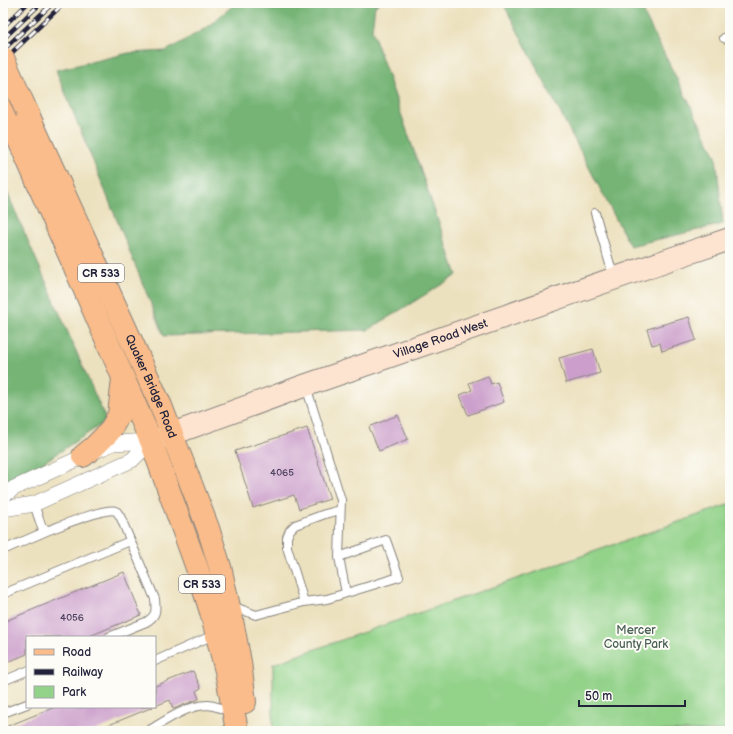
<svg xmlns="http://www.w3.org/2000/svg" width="733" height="734" font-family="'Balsamiq Sans',sans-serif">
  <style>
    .green { fill: #92d289; stroke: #5a7a62 }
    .forest { fill: #75b475; stroke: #4c6b58 }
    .building { fill: #cb9ecb }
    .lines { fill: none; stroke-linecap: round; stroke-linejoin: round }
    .service-casing { stroke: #87827c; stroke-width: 10 }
    .minor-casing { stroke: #87827c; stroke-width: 16 }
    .secondary-casing { stroke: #87827c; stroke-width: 24 }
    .primary-casing { stroke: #87827c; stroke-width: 24 }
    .service { stroke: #fff; stroke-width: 8 }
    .minor { stroke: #fff; stroke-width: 15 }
    .secondary { stroke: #fde4d0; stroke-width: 22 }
    .primary { stroke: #f9bc8a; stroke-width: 22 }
    .rail-casing { stroke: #22223b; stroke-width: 4.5 }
    .rail { stroke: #fdfcf7; stroke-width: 3; stroke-dasharray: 9; stroke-linecap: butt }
    .primary-bridge-casing { stroke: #87827c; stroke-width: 24; stroke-linecap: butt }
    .primary-bridge { stroke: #f9bc8a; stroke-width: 22 }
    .labels { text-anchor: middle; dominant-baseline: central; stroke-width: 4; stroke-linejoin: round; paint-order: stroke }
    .number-label { font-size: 10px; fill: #4c415f }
    .shield { fill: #fdfcf7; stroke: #646373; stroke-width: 1 }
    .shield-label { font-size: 11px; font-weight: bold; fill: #22223b }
    .street-label { font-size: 12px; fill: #22223b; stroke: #fdfcf7 }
    .park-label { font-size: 12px; fill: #496056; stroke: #fdfcf7 }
  </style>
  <rect width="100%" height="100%" fill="#fdfcf7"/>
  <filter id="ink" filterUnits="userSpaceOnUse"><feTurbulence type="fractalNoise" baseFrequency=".025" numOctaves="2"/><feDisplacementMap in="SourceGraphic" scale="8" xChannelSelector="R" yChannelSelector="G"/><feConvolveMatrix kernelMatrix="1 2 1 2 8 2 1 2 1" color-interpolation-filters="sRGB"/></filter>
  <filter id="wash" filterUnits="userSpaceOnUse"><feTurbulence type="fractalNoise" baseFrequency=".012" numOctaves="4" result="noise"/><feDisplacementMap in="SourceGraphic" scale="16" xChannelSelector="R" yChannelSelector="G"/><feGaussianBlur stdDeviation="0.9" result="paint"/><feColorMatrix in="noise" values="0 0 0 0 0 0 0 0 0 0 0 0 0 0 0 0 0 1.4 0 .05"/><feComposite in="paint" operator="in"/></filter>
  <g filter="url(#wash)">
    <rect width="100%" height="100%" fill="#ece1be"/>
    <path class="green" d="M730,504V731H273V664Z"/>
    <path class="forest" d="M236,3H380L375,6L372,30L457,275L368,330L164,336L56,70L129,53L166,51L206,28Z
      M503,3H649L644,14L716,156L723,224L630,246Z
      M3,183L106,420L105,422L3,489Z"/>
    <g id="blocks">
      <path class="building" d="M689,317L696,340L662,351L660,343L652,345L647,329Z
        M593,349L600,373L566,383L559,358Z
        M488,376L491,384L497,382L504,402L468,415L460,395L472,390L469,383Z
        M398,415L408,439L379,451L369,427Z
        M307,428L330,499L299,509L294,495L253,508L235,451Z
        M124,572L141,615L87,637H27V654L3,664V622Z
        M193,671L201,688L196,691L199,699L173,709L170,700L155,706V686Z
        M55,707H80V708L83,707H153L94,731H3V728Z"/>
    </g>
  </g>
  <g filter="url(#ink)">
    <use href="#blocks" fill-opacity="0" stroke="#87827c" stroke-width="1"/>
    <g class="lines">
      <defs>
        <path id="service" d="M724,38L730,40
          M595,213L614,278
          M306,386L341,500L339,557L346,593
          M34,504L42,528L49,530C60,526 107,507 116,511C118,512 118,514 120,516L155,599C156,610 157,616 146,622L109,637
          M3,550L49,530
          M3,594L130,541
          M304,602L287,547V537L290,530L295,525L325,514L340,510
          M232,606L256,615L304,602L327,599L399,577L386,540L339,557
          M155,661L216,634
          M3,681L27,671
          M3,713L27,704
          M148,731C165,721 187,705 208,705C216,706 224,709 232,712"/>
        <path id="minor" d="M3,496L14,488L113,443L151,441
          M3,509L34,504L132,460L151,441"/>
        <g id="secondary">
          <path id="s1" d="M153,441L298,388L685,254L730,239"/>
        </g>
        <g id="primary">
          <path d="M3,104L151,441L197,568L211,612L226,671L237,731"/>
          <path id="s2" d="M27,112L161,406L208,528L220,567L232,620L240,662L245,702"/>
          <path d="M83,456L94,447L109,432L119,415L123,378"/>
        </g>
      </defs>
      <use href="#service" class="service-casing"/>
      <use href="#minor" class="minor-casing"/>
      <use href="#secondary" class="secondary-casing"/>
      <use href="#primary" class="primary-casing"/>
      <use href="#service" class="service"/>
      <use href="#minor" class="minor"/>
      <use href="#secondary" class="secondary"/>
      <use href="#primary" class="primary"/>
      <defs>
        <path id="rail" d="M3,27L28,3
          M3,39L41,3
          M3,50L53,3
          M3,61L64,3"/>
      </defs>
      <use href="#rail" class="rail-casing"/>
      <use href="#rail" class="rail"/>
      <defs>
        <path id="primary-bridge" d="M3,58L27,112"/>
      </defs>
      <use href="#primary-bridge" class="primary-bridge-casing"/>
      <use href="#primary-bridge" class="primary-bridge"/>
    </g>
  </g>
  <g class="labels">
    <g class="number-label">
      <text x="282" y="473">4065</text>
      <text x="72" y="618">4056</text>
    </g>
    <g class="shield">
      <rect x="78" y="264" width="46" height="18" rx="3"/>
      <rect x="179" y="575" width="46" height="18" rx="3"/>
    </g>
    <g class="shield-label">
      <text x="101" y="273">CR 533</text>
      <text x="202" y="584">CR 533</text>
    </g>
    <g class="street-label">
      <text stroke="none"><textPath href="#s1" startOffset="305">Village Road West</textPath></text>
      <text stroke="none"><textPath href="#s2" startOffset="301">Quaker Bridge Road</textPath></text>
    </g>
    <g class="park-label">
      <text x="636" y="630">Mercer<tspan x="636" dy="14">County Park</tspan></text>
    </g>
  </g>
  <rect width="733" height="734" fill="none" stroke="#fdfcf7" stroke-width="16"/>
  <rect x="26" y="636" width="130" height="72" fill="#fdfcf7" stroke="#a5a5ac"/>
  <rect x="34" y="649" width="20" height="6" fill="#f9bc8a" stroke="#a5a5ac"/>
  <text x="62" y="656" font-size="12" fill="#22223b">Road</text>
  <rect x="34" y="669" width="20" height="6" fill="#22223b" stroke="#a5a5ac"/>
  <text x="62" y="676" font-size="12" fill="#22223b">Railway</text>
  <rect x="34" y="686" width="20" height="12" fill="#92d289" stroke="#a5a5ac"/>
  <text x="62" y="696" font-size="12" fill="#22223b">Park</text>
  <path d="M579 700v6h106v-6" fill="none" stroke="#22223b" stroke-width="2"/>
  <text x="585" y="700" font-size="12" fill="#22223b" stroke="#fdfcf7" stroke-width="3" paint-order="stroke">50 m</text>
</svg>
